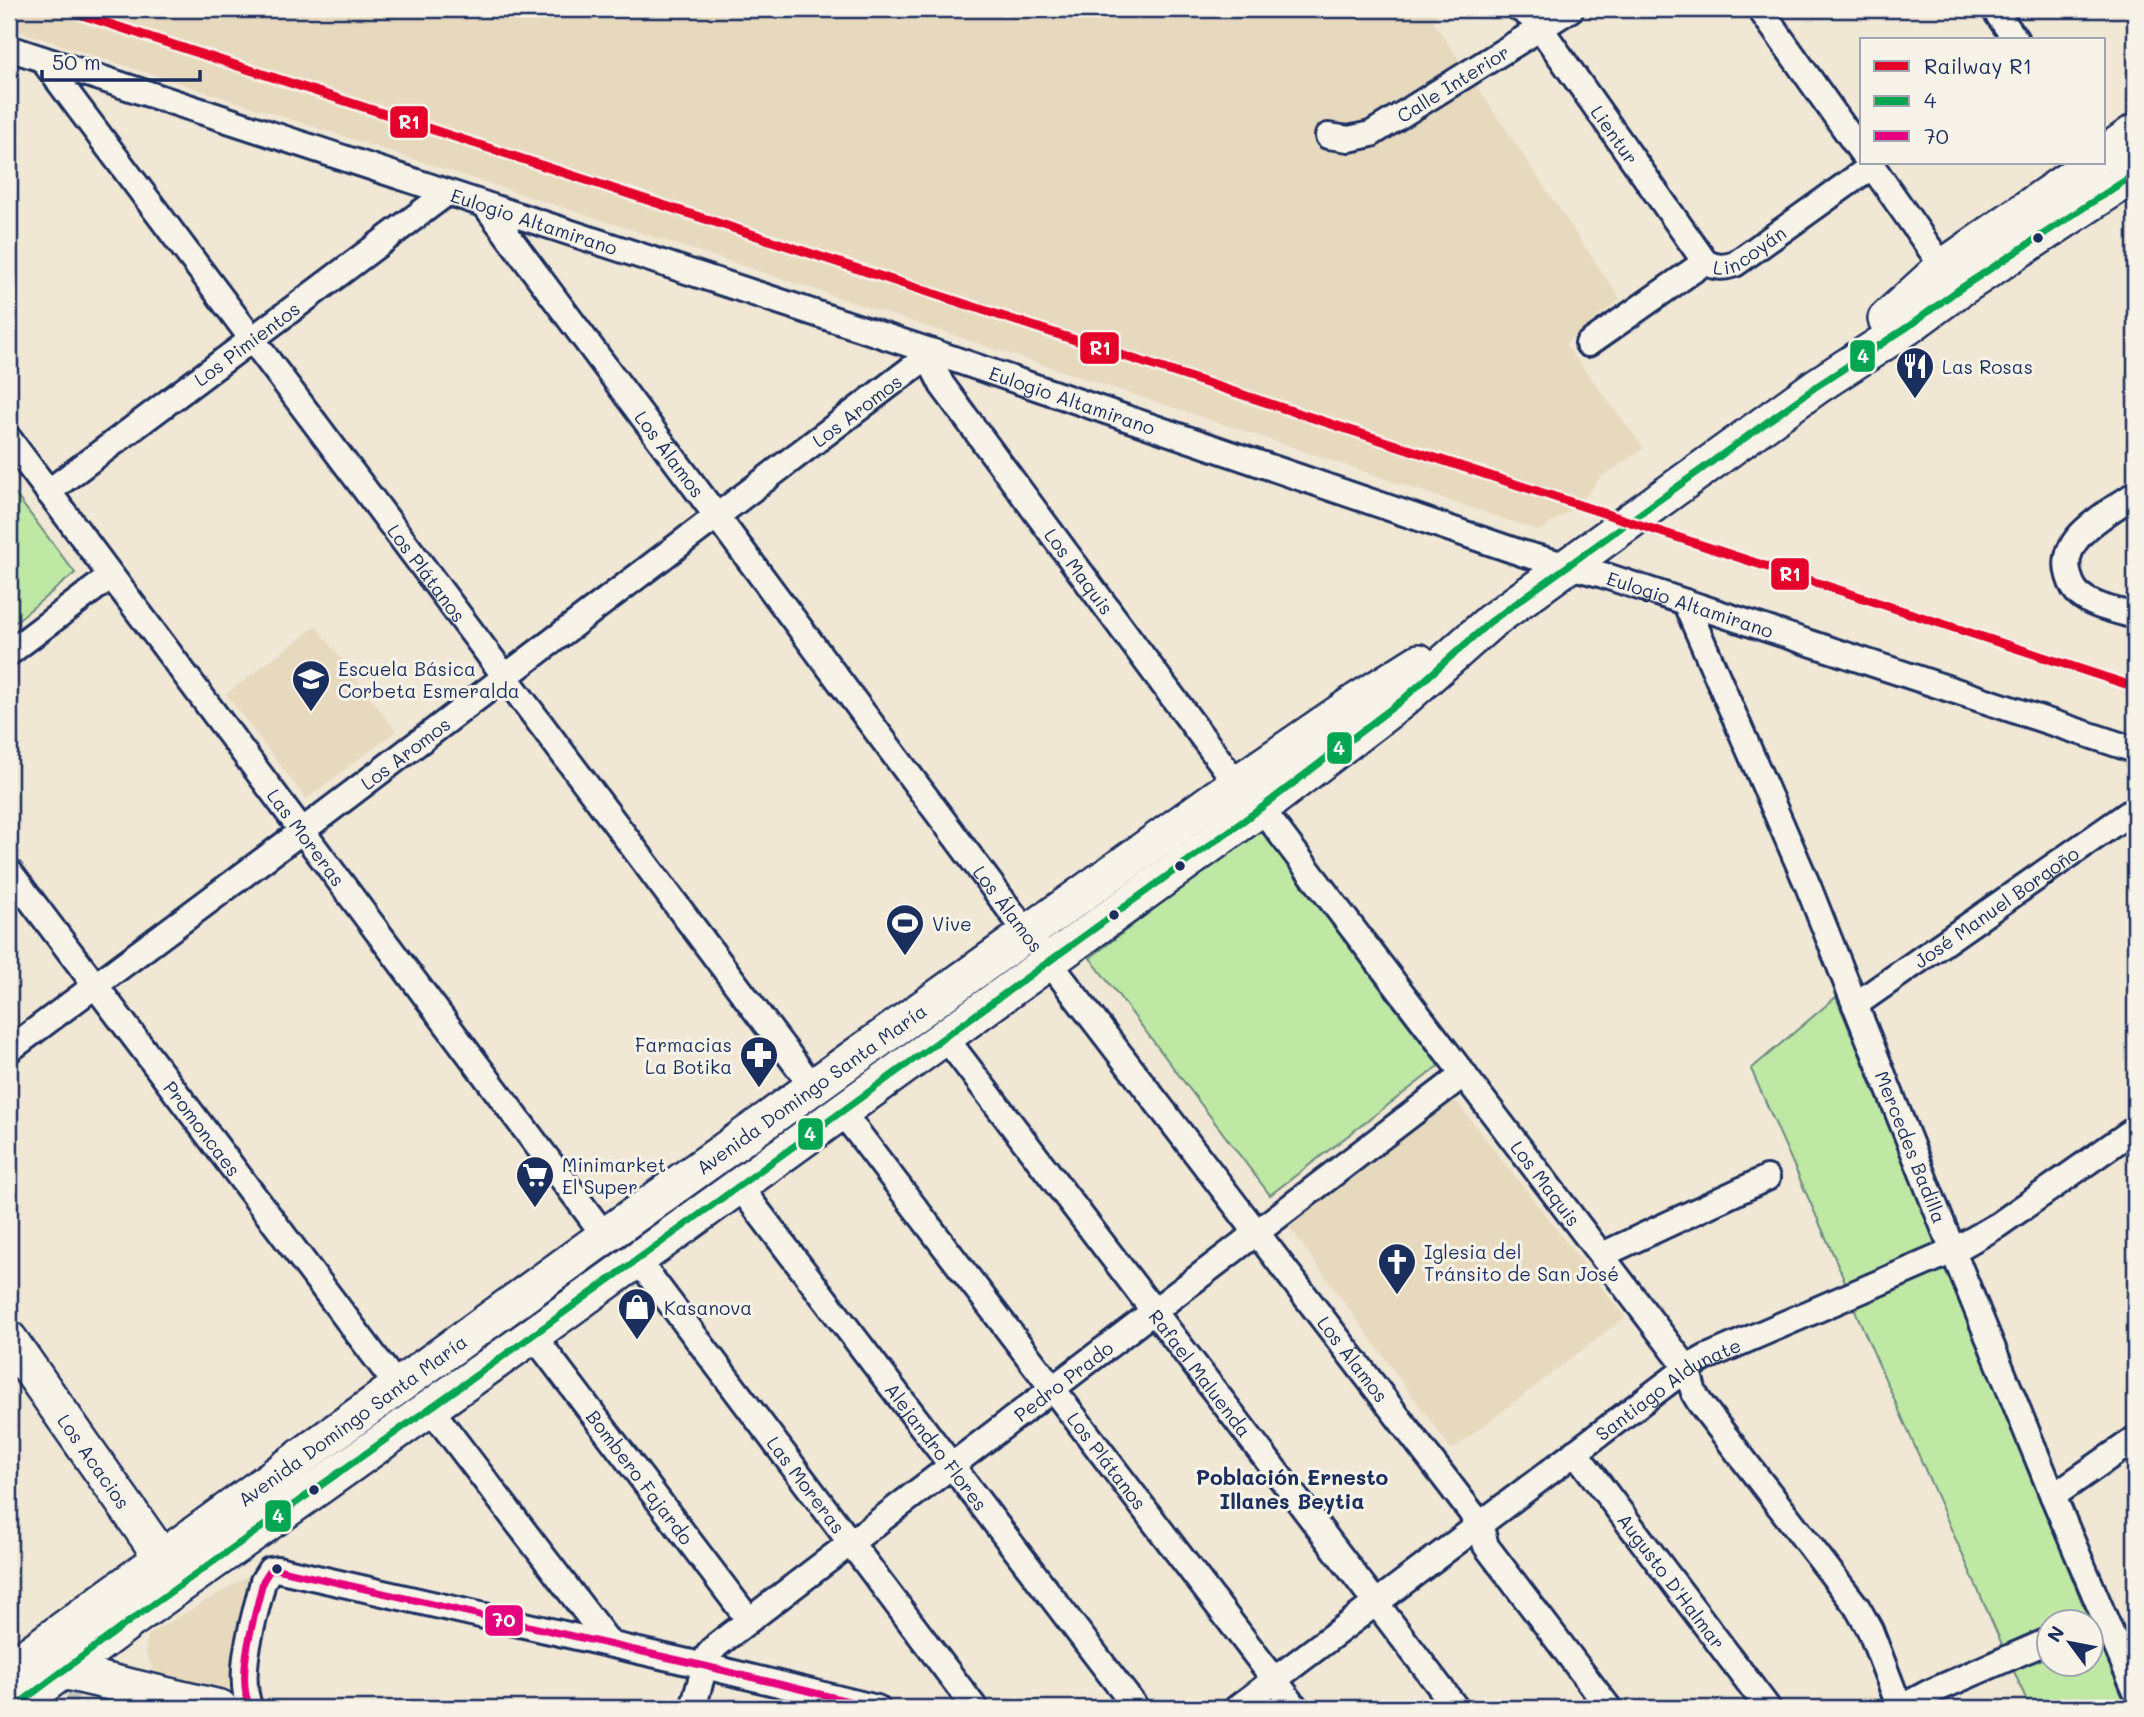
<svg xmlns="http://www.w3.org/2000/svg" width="2144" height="1717" font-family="Mali,sans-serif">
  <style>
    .built { fill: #e7d9be }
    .green { fill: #bfe8a4; stroke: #6d8c81; stroke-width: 2 }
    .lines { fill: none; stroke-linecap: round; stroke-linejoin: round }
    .highway-tunnel { stroke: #c5c2bd; stroke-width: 38; stroke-dasharray: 38 19; stroke-linecap: butt }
    .street-casing { stroke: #1b2f5e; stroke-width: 30 }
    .secondary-casing { stroke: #1b2f5e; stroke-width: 40 }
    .street { stroke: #f7f3e8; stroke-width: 24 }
    .secondary { stroke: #f7f3e8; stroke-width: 35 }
    .bus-1-casing { stroke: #f7f3e8; stroke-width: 12 }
    .bus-2-casing { stroke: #f7f3e8; stroke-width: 12 }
    .bus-1 { stroke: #00a651; stroke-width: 7 }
    .bus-2 { stroke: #e5007d; stroke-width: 7 }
    .rail-1-casing { stroke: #f7f3e8; stroke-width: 14 }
    .rail-1 { stroke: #e4002b; stroke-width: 9 }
    .bus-dot { fill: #1b2f5e; stroke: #f7f3e8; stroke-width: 2.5 }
    .labels { text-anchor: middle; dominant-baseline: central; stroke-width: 6; stroke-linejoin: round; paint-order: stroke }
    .street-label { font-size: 19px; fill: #1b2f5e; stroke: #f7f3e8 }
    .poi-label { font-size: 19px; fill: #1b2f5e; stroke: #f7f3e8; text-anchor: start }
    .neighbourhood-label { font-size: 21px; font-weight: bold; fill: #1b2f5e; stroke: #f7f3e8 }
    .line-badge { stroke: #f7f3e8; stroke-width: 2.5 }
    .badge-label { font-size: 19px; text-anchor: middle; font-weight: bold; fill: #fff }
  </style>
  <rect width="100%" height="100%" fill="#f0e7d5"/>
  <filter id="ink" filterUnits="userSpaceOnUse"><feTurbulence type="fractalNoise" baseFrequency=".0143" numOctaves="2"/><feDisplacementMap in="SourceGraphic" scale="14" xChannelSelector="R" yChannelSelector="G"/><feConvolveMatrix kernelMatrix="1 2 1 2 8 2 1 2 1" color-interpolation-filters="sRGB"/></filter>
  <g filter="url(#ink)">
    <path class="built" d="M9,9H1441L1433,21L1620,299L1565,344L1644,448L1600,478L1579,505L1539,531L1274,441L731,262L9,28Z
      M316,626L396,731L306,799L226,694Z
      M1452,1096L1625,1317L1452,1450L1287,1224Z
      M255,1572L226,1696L161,1680L152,1667L145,1652L148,1635Z"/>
    <path class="green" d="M9,486L75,573L9,627Z
      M1259,828L1439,1066L1270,1195L1090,958Z
      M1836,997L2090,1622H2050V1664H2092V1625L2131,1708H2030L1857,1315L1842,1274L1751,1069Z"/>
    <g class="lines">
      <path class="highway-tunnel" d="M9,1693L76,1708"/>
      <defs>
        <g id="street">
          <path id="s1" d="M1520,9L1529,15L1541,29L1705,262C1716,268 1724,268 1735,264L1872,166"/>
          <path d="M1760,9L1862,153"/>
          <path d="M1994,9L2016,40"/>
          <path id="s2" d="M9,48L933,352L1524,554L1603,575L2135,750"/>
          <path id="s3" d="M42,59L813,1087"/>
          <path id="s4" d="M1328,136L1349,139L1371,134L1571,9"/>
          <path d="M1870,163L1952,280"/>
          <path id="s5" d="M485,205L1027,933L1480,1524L1486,1546L1609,1708"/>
          <path d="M1588,344L1705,262"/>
          <path id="s6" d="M933,352L935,371L942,385L1237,784"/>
          <path id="s7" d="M9,439L605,1236"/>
          <path id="s8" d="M48,492L447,193"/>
          <path d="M2135,494C2109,513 2057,537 2069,576C2071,583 2075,591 2080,595C2094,607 2118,611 2135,616"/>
          <path id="s9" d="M1685,602L1808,886L1953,1251L2053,1496L2135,1690"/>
          <path d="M9,653L111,576"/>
          <path id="s10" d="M1261,808L1687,1368L1694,1393L1700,1403L1857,1607L1870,1630L1900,1708L1928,1693L2050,1640"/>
          <path id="s11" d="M9,871L398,1387"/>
          <path id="s12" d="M1855,1005L2135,809"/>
          <path id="s13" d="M945,1037L1456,1708"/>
          <path id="s14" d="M9,1050L302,831L933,352"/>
          <path id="s15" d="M842,1112L1296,1708"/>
          <path id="s16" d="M739,1186L1136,1708"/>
          <path d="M1602,1255L1767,1178"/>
          <path id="s17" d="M637,1259L975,1708"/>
          <path id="s18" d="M533,1335L749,1620"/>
          <path d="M430,1408L610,1644"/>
          <path id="s19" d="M1575,1452L1768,1708"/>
          <path d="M2053,1496L2135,1439"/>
          <path d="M250,1708C235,1673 255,1618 263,1581L270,1570L277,1569L705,1666L877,1708"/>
          <path id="s20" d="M693,1708L708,1655L717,1645L1464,1074"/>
          <path id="s21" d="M1237,1708L1687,1368L1707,1357L1953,1251L1998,1225L2135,1129"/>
        </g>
        <g id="secondary">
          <path d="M2104,154L2135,132"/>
          <path d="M1886,319L1943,267L2092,163"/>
          <path id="s22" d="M9,1339L175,1576"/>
          <path d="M50,1668L220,1708"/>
          <path id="s23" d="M9,1669L605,1236L1216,798L1357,701L1419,662"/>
          <path d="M13,1708L131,1620L533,1335L1261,808L1401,701L1490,622L1817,386L1909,326L1958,290L2135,174"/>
        </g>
      </defs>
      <use href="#street" class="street-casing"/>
      <use href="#secondary" class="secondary-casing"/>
      <use href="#street" class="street"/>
      <use href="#secondary" class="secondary"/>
      <defs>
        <path id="bus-1" d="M13,1708L131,1620L533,1335L1261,808L1401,701L1490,622L1817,386L1909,326L1958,290L2135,174"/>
        <path id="bus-2" d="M250,1708C235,1673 255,1618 263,1581L270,1570L277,1569L705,1666L877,1708"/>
      </defs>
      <use href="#bus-1" class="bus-1-casing"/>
      <use href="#bus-2" class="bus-2-casing"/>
      <use href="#bus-1" class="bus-1"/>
      <use href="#bus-2" class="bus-2"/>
      <defs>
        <path id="rail-1" d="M64,9L2135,687"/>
      </defs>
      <use href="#rail-1" class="rail-1-casing"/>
      <use href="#rail-1" class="rail-1"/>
    </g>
  </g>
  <defs>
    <symbol id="restaurant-pin" viewBox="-11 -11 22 30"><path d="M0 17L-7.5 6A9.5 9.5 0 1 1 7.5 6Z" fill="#1b2f5e" stroke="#f7f3e8"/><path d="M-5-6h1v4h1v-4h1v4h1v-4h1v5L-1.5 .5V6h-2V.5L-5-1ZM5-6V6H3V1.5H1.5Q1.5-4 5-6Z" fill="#fff"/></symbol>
    <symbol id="school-pin" viewBox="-11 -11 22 30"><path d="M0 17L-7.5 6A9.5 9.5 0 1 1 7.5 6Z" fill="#1b2f5e" stroke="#f7f3e8"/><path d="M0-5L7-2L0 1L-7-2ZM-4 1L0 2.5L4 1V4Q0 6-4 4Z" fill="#fff"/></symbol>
    <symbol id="stadium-pin" viewBox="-11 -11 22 30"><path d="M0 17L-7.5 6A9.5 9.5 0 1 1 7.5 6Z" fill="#1b2f5e" stroke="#f7f3e8"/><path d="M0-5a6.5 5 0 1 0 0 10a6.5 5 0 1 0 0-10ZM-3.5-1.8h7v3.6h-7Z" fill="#fff"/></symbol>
    <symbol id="pharmacy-pin" viewBox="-11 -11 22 30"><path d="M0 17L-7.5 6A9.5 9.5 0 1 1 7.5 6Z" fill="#1b2f5e" stroke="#f7f3e8"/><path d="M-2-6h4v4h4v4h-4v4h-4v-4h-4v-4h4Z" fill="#fff"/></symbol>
    <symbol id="supermarket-pin" viewBox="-11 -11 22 30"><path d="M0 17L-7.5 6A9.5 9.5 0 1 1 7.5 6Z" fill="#1b2f5e" stroke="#f7f3e8"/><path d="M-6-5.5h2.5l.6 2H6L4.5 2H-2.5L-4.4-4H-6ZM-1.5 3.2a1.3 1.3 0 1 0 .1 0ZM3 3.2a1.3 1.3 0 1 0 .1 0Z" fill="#fff"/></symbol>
    <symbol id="church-pin" viewBox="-11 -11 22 30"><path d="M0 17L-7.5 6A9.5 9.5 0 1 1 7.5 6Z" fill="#1b2f5e" stroke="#f7f3e8"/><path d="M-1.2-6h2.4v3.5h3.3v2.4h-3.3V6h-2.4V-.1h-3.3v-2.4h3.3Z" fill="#fff"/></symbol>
    <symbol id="shop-pin" viewBox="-11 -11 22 30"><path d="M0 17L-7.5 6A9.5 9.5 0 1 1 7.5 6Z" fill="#1b2f5e" stroke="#f7f3e8"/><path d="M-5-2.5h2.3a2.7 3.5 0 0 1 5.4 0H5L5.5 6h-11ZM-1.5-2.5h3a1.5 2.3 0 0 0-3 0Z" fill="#fff"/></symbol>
  </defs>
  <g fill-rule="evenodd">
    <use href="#restaurant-pin" x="1893" y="344" width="44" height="60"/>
    <use href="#school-pin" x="289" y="657" width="44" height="60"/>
    <use href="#stadium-pin" x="883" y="901" width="44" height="60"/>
    <use href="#pharmacy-pin" x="737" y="1033" width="44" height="60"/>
    <use href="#supermarket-pin" x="513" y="1153" width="44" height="60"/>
    <use href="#church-pin" x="1375" y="1240" width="44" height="60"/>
    <use href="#shop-pin" x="615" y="1285" width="44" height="60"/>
  </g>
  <g class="bus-dot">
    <circle cx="2038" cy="238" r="6"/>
    <circle cx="1180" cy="866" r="6"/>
    <circle cx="1114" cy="915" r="6"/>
    <circle cx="314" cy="1490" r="6"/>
    <circle cx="277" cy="1569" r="6"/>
  </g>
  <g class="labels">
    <g class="street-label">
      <text stroke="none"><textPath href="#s4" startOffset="140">Calle Interior</textPath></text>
      <text stroke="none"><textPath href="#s1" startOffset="158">Lientur</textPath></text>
      <text stroke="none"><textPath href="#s2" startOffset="553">Eulogio Altamirano</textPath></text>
      <text stroke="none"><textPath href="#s1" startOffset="364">Lincoyán</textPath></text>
      <text stroke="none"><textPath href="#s8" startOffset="248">Los Pimientos</textPath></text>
      <text stroke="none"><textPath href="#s2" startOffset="1120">Eulogio Altamirano</textPath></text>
      <text stroke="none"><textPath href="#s14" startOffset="1062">Los Aromos</textPath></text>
      <text stroke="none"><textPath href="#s5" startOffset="310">Los Álamos</textPath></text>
      <text stroke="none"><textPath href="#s6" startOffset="266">Los Maquis</textPath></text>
      <text stroke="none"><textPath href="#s3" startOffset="642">Los Plátanos</textPath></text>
      <text stroke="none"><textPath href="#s2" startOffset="1771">Eulogio Altamirano</textPath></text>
      <text stroke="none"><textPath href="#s14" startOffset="495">Los Aromos</textPath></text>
      <text stroke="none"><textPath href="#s7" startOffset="497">Las Moreras</textPath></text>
      <text stroke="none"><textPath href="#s12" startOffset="172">José Manuel Borgoño</textPath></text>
      <text stroke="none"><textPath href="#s5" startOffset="877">Los Álamos</textPath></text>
      <text stroke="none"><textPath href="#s23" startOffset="990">Avenida Domingo Santa María</textPath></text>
      <text stroke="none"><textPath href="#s11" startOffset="322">Promoncaes</textPath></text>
      <text stroke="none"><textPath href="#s9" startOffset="590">Mercedes Badilla</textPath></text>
      <text stroke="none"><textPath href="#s10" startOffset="471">Los Maquis</textPath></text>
      <text stroke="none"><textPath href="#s5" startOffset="1444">Los Álamos</textPath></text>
      <text stroke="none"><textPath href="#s13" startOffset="422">Rafael Maluenda</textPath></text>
      <text stroke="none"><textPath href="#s20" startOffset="504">Pedro Prado</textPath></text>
      <text stroke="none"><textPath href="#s21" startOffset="537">Santiago Aldunate</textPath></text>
      <text stroke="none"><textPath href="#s23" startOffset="424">Avenida Domingo Santa María</textPath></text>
      <text stroke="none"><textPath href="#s16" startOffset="327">Alejandro Flores</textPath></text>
      <text stroke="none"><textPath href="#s15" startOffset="438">Los Plátanos</textPath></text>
      <text stroke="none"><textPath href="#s22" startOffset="149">Los Acacios</textPath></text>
      <text stroke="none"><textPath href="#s18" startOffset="178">Bombero Fajardo</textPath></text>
      <text stroke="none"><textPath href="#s17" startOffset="282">Las Moreras</textPath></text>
      <text stroke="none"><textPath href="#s19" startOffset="161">Augusto D'Halmar</textPath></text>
    </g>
    <g class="poi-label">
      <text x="1942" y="366">Las Rosas</text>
      <text x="338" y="668">Escuela Básica<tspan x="338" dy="22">Corbeta Esmeralda</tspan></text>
      <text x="932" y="923">Vive</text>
      <text x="732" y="1044" text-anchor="end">Farmacias<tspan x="732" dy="22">La Botika</tspan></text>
      <text x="562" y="1164">Minimarket<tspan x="562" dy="22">El Super</tspan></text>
      <text x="1424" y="1251">Iglesia del<tspan x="1424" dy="22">Tránsito de San José</tspan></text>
      <text x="664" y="1307">Kasanova</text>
    </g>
    <g class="neighbourhood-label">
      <text x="1292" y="1476">Población Ernesto<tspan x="1292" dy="24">Illanes Beytia</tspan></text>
    </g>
  </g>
  <g class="line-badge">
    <rect x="389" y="105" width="40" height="34" rx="7" fill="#e4002b"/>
    <rect x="1079" y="331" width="41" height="34" rx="7" fill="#e4002b"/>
    <rect x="1849" y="339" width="27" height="34" rx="7" fill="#00a651"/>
    <rect x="1770" y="557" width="40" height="34" rx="7" fill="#e4002b"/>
    <rect x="1326" y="731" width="27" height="34" rx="7" fill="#00a651"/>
    <rect x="797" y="1117" width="27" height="34" rx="7" fill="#00a651"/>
    <rect x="264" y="1499" width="28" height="34" rx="7" fill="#00a651"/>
    <rect x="484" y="1604" width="40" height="33" rx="7" fill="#e5007d"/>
  </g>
  <g class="badge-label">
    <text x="409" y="129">R1</text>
    <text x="1100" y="355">R1</text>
    <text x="1863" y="363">4</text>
    <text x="1790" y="581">R1</text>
    <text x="1339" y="755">4</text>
    <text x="810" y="1141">4</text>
    <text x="278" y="1523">4</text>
    <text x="504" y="1627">70</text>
  </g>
  <rect width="2144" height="1717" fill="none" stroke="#f7f3e8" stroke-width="35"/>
  <rect x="18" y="18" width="2109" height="1682" fill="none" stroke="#1b2f5e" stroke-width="2.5" filter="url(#ink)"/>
  <rect x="1860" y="38" width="245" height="126" fill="#f7f3e8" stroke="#9fa5b1" stroke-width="2"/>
  <rect x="1874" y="61" width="35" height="10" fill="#e4002b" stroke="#9fa5b1" stroke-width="2"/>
  <text x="1924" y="74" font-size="21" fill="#1b2f5e">Railway R1</text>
  <rect x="1874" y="96" width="35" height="10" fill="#00a651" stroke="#9fa5b1" stroke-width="2"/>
  <text x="1924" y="108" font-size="21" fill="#1b2f5e">4</text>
  <rect x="1874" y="131" width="35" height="10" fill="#e5007d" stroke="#9fa5b1" stroke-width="2"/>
  <text x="1924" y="144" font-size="21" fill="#1b2f5e">70</text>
  <g transform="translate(2070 1643) rotate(302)"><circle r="33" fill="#f7f3e8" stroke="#9fa5b1" stroke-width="2"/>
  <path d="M0-5L12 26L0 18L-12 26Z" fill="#1b2f5e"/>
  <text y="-10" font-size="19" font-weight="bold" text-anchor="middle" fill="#1b2f5e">N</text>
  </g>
  <path d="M42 70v10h158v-10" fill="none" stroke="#1b2f5e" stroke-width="3.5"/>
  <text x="52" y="70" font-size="21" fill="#1b2f5e" stroke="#f7f3e8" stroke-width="5" paint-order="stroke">50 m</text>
</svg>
